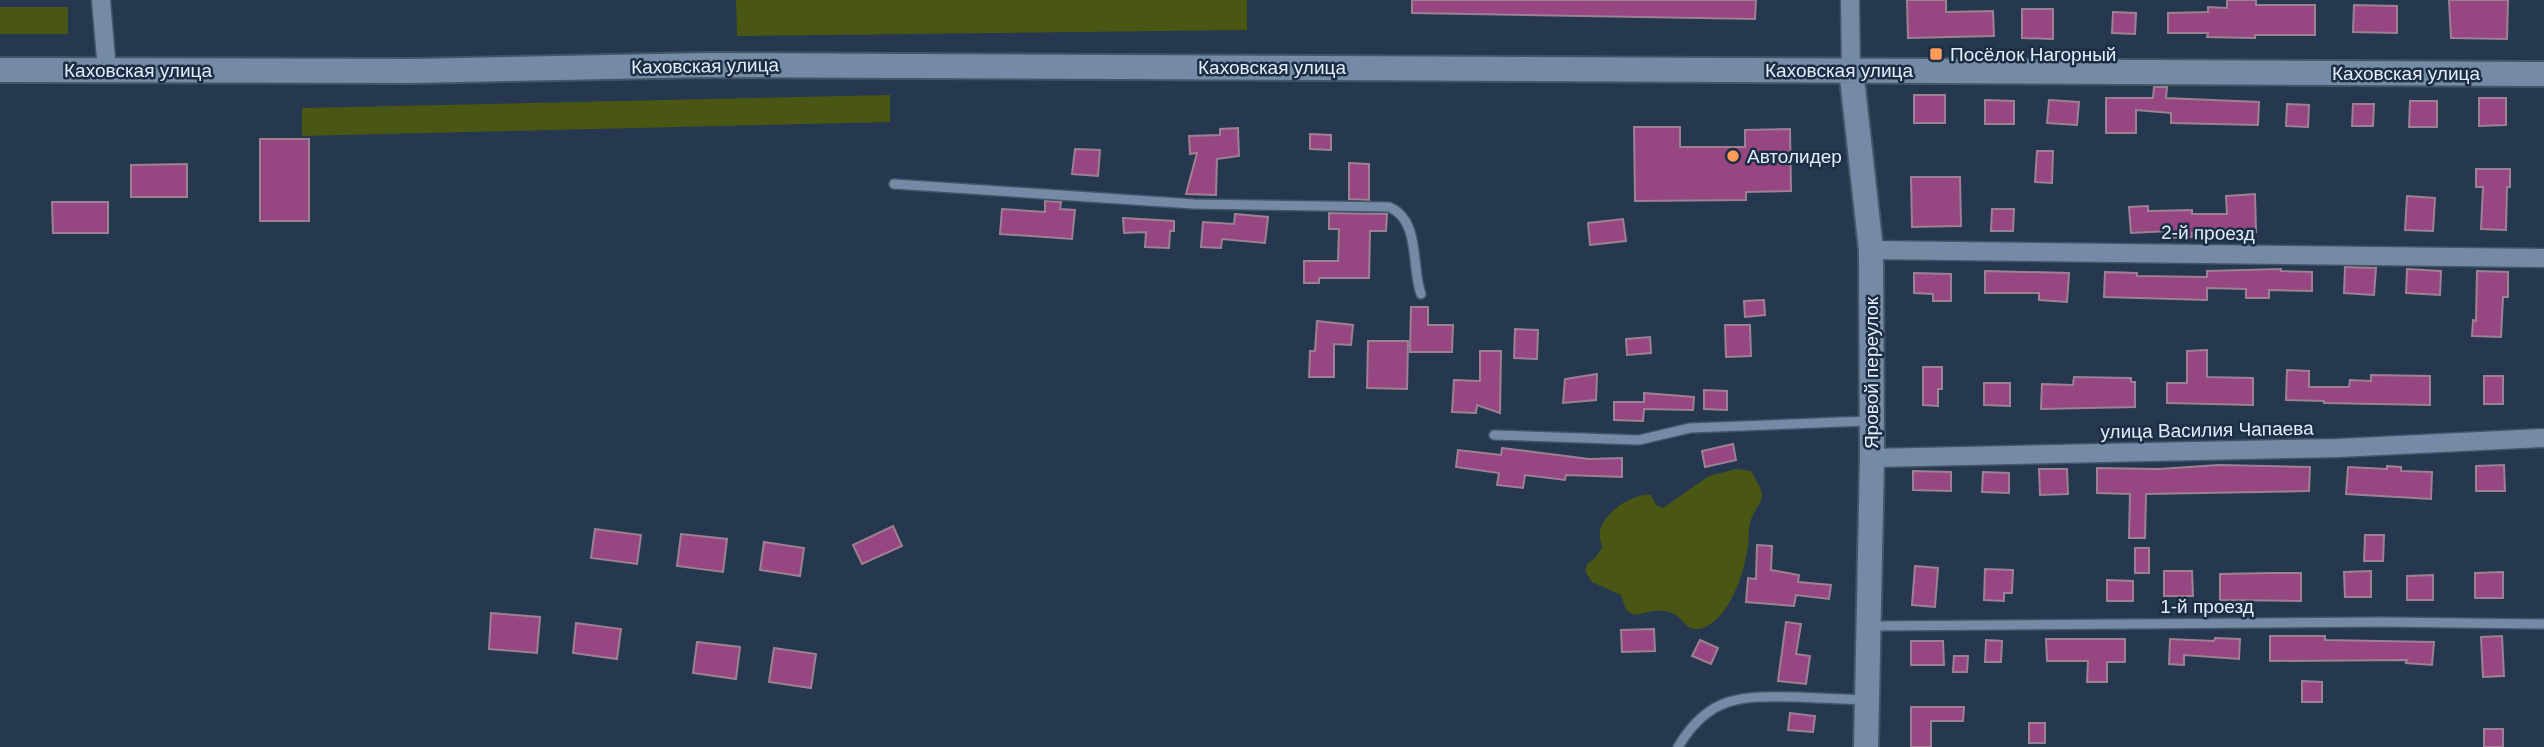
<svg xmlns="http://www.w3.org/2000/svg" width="2544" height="747" font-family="Helvetica,sans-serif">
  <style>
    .green { fill: #495614 }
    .building { fill: #964681; stroke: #9e8094; stroke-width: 2 }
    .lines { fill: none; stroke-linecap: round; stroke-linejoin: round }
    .lane-casing { stroke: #445568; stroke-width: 12 }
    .street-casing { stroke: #445568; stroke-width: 21 }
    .secondary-casing { stroke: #445568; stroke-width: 28 }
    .lane { stroke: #758ba5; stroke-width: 9 }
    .street { stroke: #758ba5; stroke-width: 18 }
    .secondary { stroke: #758ba5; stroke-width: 24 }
    .poi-dot { fill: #ff9b59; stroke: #1c2e44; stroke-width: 2.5 }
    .labels { text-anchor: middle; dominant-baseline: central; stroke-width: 5; stroke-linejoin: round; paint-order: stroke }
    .poi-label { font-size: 19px; fill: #e2edfc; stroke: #1c2e44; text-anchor: start }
    .street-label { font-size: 19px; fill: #e2edfc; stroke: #1c2e44 }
  </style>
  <rect width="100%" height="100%" fill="#25384f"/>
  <path class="green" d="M736,0H1247V30L737,36Z
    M0,7H68V34H0Z
    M890,95V122L302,136V108Z
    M1736,469L1751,471C1755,479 1762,487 1762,496C1761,504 1753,512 1751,520C1748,528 1749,538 1748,547C1744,573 1730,618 1703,628C1686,634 1684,617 1672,613C1659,608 1647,613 1634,615L1626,610L1621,595L1592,582L1585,571L1587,564L1595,558L1602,548C1601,543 1599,536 1600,531C1604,512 1633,493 1651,495L1656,505L1663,508L1709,476Z"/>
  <path class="building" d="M1412,0H1756L1755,19L1412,13Z
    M1907,0H1946V12L1993,11L1994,36L1908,38Z
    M2227,0H2256V5H2315V35H2255V38L2207,37L2208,33H2168V13L2208,12V7L2227,8Z
    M2449,0H2508L2507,39L2451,38Z
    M2354,5L2397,6V33L2353,32Z
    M2022,9H2053V39L2022,38Z
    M2113,12L2136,13L2135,34L2112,33Z
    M2154,87H2167L2166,98L2259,102L2258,125L2171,123V113L2136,110V133H2106V98H2153Z
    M1914,95H1945V123H1914Z
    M2479,98H2506V125L2479,126Z
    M1985,100L2014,101V124H1985Z
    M2049,100L2079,102L2077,125L2047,123Z
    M2410,101H2437V127H2409Z
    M2287,104L2309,105L2308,127L2286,126Z
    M2353,104H2374L2373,126H2352Z
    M1634,127H1680V147H1745V130L1790,129L1791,191L1746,192V200L1635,201Z
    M1238,128L1239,156L1217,159L1216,195L1186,194L1197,153L1190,154L1189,136L1220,135V129Z
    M1310,134L1331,135V150L1310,149Z
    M260,139H309V221H260Z
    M1075,149L1100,150L1098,176L1072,174Z
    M2037,151H2053L2052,183L2035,182Z
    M1349,163L1369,164V200L1349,199Z
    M187,164V197H131V165Z
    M2476,169H2510V187H2507L2506,230L2481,229L2483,187H2476Z
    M1911,177H1960L1961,226L1912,227Z
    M2255,194L2256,232L2192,233V237L2169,238V231L2131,233L2129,207L2148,206V211L2192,210V214H2227L2226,196Z
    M2407,196L2435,198L2433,231L2405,230Z
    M1045,201L1061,202L1060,209L1075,210L1072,239L1000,234L1002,209L1045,212Z
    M52,202H108V233H53Z
    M1992,209H2014L2013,231H1991Z
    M1329,213L1387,214L1386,231H1370L1369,278H1319V283H1304V261H1338L1339,229H1329Z
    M1235,214L1268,217L1265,243L1222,239L1221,248L1201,247L1203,222L1234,224Z
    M1123,218L1174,221V231H1170L1169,248L1145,247L1146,232L1124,233Z
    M1623,219L1626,241L1590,245L1588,223Z
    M2345,267L2376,268L2374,295L2344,293Z
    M2281,269V271L2312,272V291L2269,290V298H2246V289L2207,288V300L2104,297L2105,272L2137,273V276L2207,277V271Z
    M2407,269L2441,271L2440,295L2406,293Z
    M1985,271L2069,273L2067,302L2039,300V293H1985Z
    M2477,271L2508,272V297H2503L2501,337L2472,336L2473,320L2476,321Z
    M1914,273L1951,274V301H1933V294L1914,293Z
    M1764,300L1765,315L1745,317L1744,301Z
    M1411,307H1428V325H1453L1452,352H1410Z
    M1317,321L1353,325L1351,345L1334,344V377H1309L1310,351H1315Z
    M1725,325H1750L1751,356L1726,357Z
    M1515,329L1538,330L1537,359L1514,358Z
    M1650,337L1651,353L1627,355L1626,339Z
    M1368,341H1408L1407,389L1367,388Z
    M2207,350V377L2253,378V405L2167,403V383H2187V351Z
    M1480,351H1501L1500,413L1477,405L1476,413L1452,412L1454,380L1480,381Z
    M1923,367H1942V389H1938V406L1923,405Z
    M2287,370L2309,371V387H2349L2350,380L2371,381V375L2430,376V405L2324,403V401L2286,400Z
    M1597,374L1596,400L1563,403L1565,379Z
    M2484,376H2503V404H2484Z
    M2074,377L2131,378V382H2135V407L2041,409L2042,384L2073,385Z
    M1984,383H2010V406L1984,405Z
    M1704,390L1727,391V410L1704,409Z
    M1644,393L1694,397L1693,410L1644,409L1643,421L1614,420V402H1644Z
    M1733,444L1736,460L1705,467L1702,451Z
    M1502,448L1589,459L1622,458V477L1566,475L1565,480L1525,475L1523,488L1497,485L1499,473L1456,467L1458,450L1501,455Z
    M2219,465L2310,467L2309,491L2146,494L2145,538H2129L2130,494L2097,493V468L2159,469Z
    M2504,465L2505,491H2476V466Z
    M2387,466L2401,467V471L2432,472L2431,499L2346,494L2348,467L2387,469Z
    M2039,469H2067L2068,494L2040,495Z
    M1913,471L1951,472V491L1913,490Z
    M1983,472L2009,473V493L1982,492Z
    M893,526L902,546L862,564L853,545Z
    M595,529L641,535L637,564L591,558Z
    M681,534L727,539L723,572L677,566Z
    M2365,535H2384L2383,561H2364Z
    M764,542L804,548L800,576L760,570Z
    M1757,545L1772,546L1771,570L1799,575L1798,582L1831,585L1829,599L1796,595L1794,606L1746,602L1748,578L1756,579Z
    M2135,548H2149V573H2135Z
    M1915,566L1938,568L1935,607L1912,605Z
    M1985,569L2013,570L2012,593H2004V601L1984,600Z
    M2164,571H2192L2193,596H2164Z
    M2371,571V597H2345L2344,572Z
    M2503,572V598H2475V573Z
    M2272,573H2301V601L2220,600V574Z
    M2433,575V600H2407V576Z
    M2107,580L2133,581V601H2107Z
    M491,613L540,617L537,653L489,649Z
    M1786,622L1801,624L1796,654L1810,656L1806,684L1778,681Z
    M576,623L621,629L617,659L573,653Z
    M1654,629L1655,651L1622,652L1621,630Z
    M2270,636H2325V640L2434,642L2432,665L2406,663L2407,660L2270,661Z
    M2502,636L2504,676L2483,677L2481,637Z
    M2215,638L2240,639L2239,659L2184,655V665L2169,664L2170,639L2214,641Z
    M2046,639H2125V662H2107V682H2087L2088,661H2047Z
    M1700,640L1718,648L1711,664L1692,656Z
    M1986,640L2002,641L2001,662H1985Z
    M1911,641H1943L1944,665H1911Z
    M697,642L740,647L736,679L693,673Z
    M774,648L816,654L811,688L769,682Z
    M1954,656H1968L1967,672H1953Z
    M2302,681L2322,682V702H2302Z
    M1911,707H1964L1963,721H1931V747H1911Z
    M1790,713L1815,716L1813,732L1788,730Z
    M2029,723H2045V743H2029Z
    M2484,729H2503V747H2484Z"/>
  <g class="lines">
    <defs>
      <path id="lane" d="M894,184L1194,204L1389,207C1421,220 1411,268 1421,294
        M1494,435L1639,440L1690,428L1868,421
        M1872,626L2383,622L2544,624
        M1678,747C1709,695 1741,696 1795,697C1819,698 1843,699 1867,700"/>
      <path id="street" d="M101,0L107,70
        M1850,0L1851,69
        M1871,250L2544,258
        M1872,458L2338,448L2544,438"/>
      <path id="secondary" d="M1851,69L1871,250L1872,458L1866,747
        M0,70L411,71L709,65L908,66L2544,74"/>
    </defs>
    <use href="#lane" class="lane-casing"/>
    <use href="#street" class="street-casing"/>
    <use href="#secondary" class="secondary-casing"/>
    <use href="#lane" class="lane"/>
    <use href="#street" class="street"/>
    <use href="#secondary" class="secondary"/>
  </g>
  <g class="poi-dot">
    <rect x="1929" y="47" width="14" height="14" rx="3.5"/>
    <circle cx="1733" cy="156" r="7"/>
  </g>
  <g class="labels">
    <g class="poi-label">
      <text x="1950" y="54">Посёлок Нагорный</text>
      <text x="1747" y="156">Автолидер</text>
    </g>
    <g class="street-label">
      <text transform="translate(705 66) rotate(-1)">Каховская улица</text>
      <text x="1272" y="67">Каховская улица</text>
      <text x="138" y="70">Каховская улица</text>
      <text x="1839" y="70">Каховская улица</text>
      <text x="2406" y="73">Каховская улица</text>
      <text transform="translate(2208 233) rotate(1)">2-й проезд</text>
      <text transform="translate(1871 373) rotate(-90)">Яровой переулок</text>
      <text transform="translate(2207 430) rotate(-1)">улица Василия Чапаева</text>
      <text x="2207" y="606">1-й проезд</text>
    </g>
  </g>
</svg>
